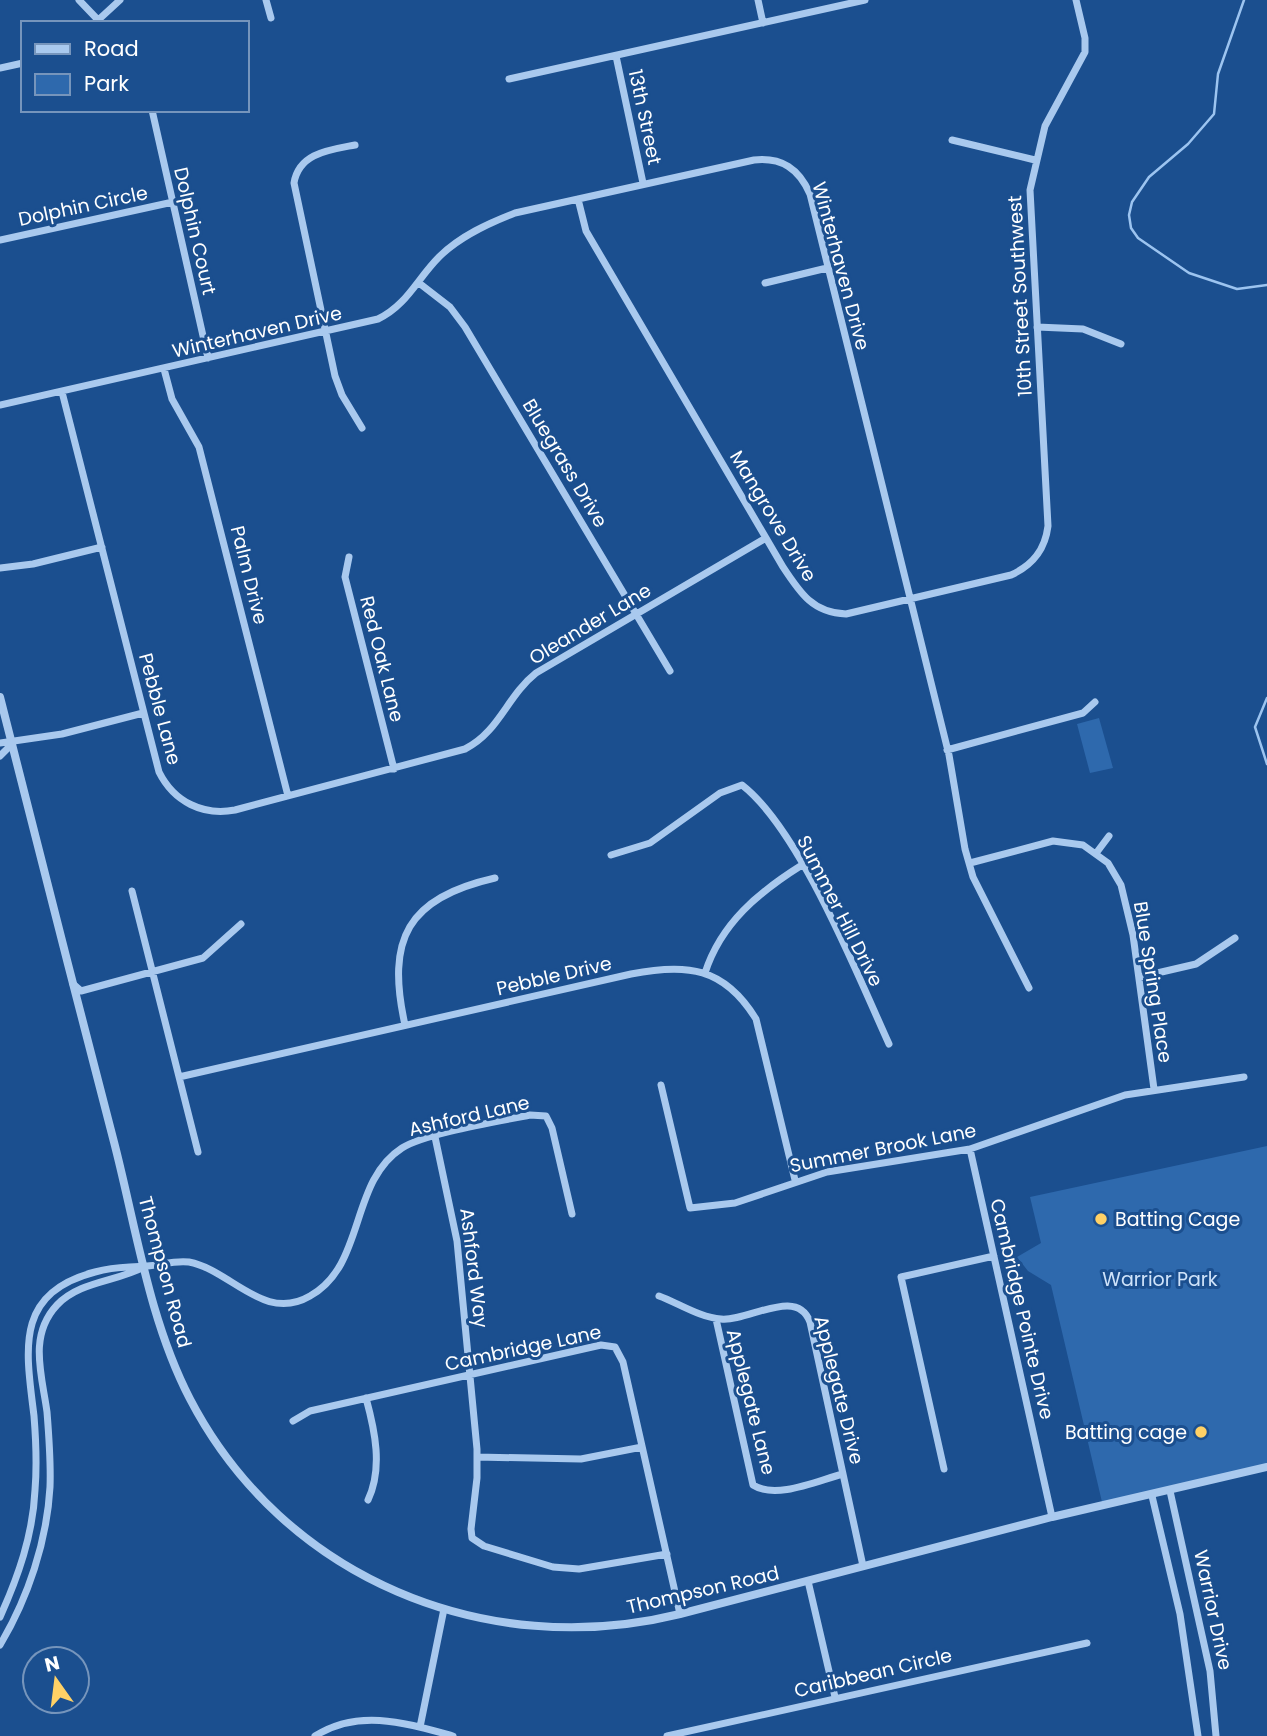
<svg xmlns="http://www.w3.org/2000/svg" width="1267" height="1736" font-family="Poppins,sans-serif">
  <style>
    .green { fill: #2e69ad }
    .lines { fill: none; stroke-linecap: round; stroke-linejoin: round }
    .stream { stroke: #9cc4f0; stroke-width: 2.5 }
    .minor { stroke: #a9c9ee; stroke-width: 7 }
    .tertiary { stroke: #a9c9ee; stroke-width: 8 }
    .poi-dot { fill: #ffd166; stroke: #1b4f8f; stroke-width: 2.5 }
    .labels { text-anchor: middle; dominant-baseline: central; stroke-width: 6; stroke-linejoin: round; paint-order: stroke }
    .street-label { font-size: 19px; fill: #fff; stroke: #1b4f8f }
    .poi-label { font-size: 19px; fill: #fff; stroke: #1b4f8f; text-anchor: start }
    .park-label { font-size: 19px; fill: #cfe3fa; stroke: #1b4f8f }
  </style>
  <rect width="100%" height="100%" fill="#1b4f8f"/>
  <path class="green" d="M1099,718L1113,768L1090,773L1077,724Z
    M1267,1146V1465L1102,1502L1051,1285L1028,1271L1017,1257L1041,1243L1030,1197Z"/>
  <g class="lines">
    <path class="stream" d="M1244,0L1218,74L1214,114L1188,144L1149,177L1132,202L1129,215L1131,228L1138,238L1189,273L1237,289L1267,285
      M1267,698L1255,727L1267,764"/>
    <path class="minor" d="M79,0L100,22
      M266,0L271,18
      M758,0L763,23
      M95,23L120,0
      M616,56L643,183
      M0,68L23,63
      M509,79L865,0
      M152,110L208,358
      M952,140L1035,160
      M355,145C329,150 299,153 294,183L335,376L342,395L362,428
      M578,199L586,231L783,567C800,593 813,613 846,614L1011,575C1033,565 1045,550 1048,526L1030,190L1045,126L1085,52V38L1076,0
      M0,240L173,202
      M419,283L450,307L465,327L670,671
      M765,283L827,268
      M1037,327L1083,329L1121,344
      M164,369L172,399L199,447L288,796
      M62,392L159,772C174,802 203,816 235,810L465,749C499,732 507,696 536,673L766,538
      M0,405L378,319C407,305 417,279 439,257C460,236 489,223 515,213L754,160C782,157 799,169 810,194L949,755L965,849L973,877L1029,988
      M349,557L345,577L394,769
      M0,568L33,564L102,547
      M0,743L62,734L143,713
      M947,750L1083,713L1095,702
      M0,756L12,744
      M1097,852L1109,836
      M611,855L650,843L720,793L742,785C800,830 857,974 889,1044
      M970,863L1053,841L1083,845L1108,863L1121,885L1133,935L1154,1089
      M132,891L198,1152
      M705,973C721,923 759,892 802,865
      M1140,977L1196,964L1235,938
      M73,984L81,991L203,958L241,924
      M405,1025C386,939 407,898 495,878
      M179,1077L631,974C687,963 724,967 756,1019L795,1180
      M661,1085L690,1208L735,1203L827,1172L970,1149L1125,1095L1244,1077
      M435,1137L457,1241L477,1449V1478L471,1529L472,1538L484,1546L553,1567L579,1569L667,1554
      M970,1149L1052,1517
      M659,1296C678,1303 701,1318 721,1319C748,1322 797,1286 810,1322L863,1566
      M716,1319L753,1485C776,1500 819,1480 843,1474
      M366,1398C375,1431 383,1468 368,1500
      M293,1421L310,1411L601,1345L615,1347L623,1362L680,1614
      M477,1457L581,1459L642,1447
      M944,1469L901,1277L994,1256
      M1170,1491L1210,1671L1216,1736
      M1152,1496L1180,1614L1198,1736
      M808,1581L835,1697
      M0,1617C18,1577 33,1535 35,1490C37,1466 36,1441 34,1416C26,1350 14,1293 95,1272C117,1266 125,1268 147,1266C161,1265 175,1260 189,1262C231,1270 264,1323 310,1296C366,1265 349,1182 402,1148C425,1133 501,1121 530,1115L546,1116L552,1128L572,1214
      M0,1645C28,1598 47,1541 50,1487C51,1462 49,1437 47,1412C42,1375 28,1336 57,1305C80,1281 116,1282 144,1267
      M420,1727L444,1609
      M315,1736C359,1708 406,1723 453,1736
      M667,1736L1087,1643"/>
    <path class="tertiary" d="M0,697C38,845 75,994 114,1142C136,1227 149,1320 190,1399C283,1578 486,1662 680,1614L1052,1517L1267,1467"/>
  </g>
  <g class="poi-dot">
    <circle cx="1101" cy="1219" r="7"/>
    <circle cx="1201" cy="1432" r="7"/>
  </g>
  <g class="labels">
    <g class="street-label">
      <text transform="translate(645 117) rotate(78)">13th Street</text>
      <text transform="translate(83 206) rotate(-12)">Dolphin Circle</text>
      <text transform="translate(195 231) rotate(77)">Dolphin Court</text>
      <text transform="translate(841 266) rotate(75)">Winterhaven Drive</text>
      <text transform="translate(1020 296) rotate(-93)">10th Street Southwest</text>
      <text transform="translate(257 332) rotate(-13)">Winterhaven Drive</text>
      <text transform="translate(565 463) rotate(59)">Bluegrass Drive</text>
      <text transform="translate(773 516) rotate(59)">Mangrove Drive</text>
      <text transform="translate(249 575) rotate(76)">Palm Drive</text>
      <text transform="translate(590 624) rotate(-31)">Oleander Lane</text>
      <text transform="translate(382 659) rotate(76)">Red Oak Lane</text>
      <text transform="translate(160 709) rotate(75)">Pebble Lane</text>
      <text transform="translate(840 911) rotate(63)">Summer Hill Drive</text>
      <text transform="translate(554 976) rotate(-13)">Pebble Drive</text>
      <text transform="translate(1153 982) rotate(81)">Blue Spring Place</text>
      <text transform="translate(469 1116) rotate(-13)">Ashford Lane</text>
      <text transform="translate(883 1148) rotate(-11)">Summer Brook Lane</text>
      <text transform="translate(474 1268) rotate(83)">Ashford Way</text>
      <text transform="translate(165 1272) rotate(75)">Thompson Road</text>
      <text transform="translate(1022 1309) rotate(77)">Cambridge Pointe Drive</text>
      <text transform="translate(523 1348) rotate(-12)">Cambridge Lane</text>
      <text transform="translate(839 1390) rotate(76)">Applegate Drive</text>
      <text transform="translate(751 1402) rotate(76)">Applegate Lane</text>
      <text transform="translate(703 1590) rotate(-13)">Thompson Road</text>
      <text transform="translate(1213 1610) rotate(78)">Warrior Drive</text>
      <text transform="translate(873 1673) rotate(-13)">Caribbean Circle</text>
    </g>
    <g class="poi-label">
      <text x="1115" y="1219">Batting Cage</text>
      <text x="1187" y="1432" text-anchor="end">Batting cage</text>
    </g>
    <g class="park-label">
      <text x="1160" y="1279">Warrior Park</text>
    </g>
  </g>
  <rect x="21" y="21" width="228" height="91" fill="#1b4f8f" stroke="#7695bc" stroke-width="2"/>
  <rect x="35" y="44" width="35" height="10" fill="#a9c9ee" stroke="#7695bc" stroke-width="2"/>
  <text x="84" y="56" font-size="21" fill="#ffffff">Road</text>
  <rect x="35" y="74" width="35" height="21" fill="#2e69ad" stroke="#7695bc" stroke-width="2"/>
  <text x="84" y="91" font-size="21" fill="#ffffff">Park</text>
  <g transform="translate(56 1680) rotate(346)"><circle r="33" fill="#1b4f8f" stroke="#7695bc" stroke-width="2"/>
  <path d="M0-5L12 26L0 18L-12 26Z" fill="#ffd166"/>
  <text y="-10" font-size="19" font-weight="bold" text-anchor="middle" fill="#ffffff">N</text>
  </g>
</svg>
